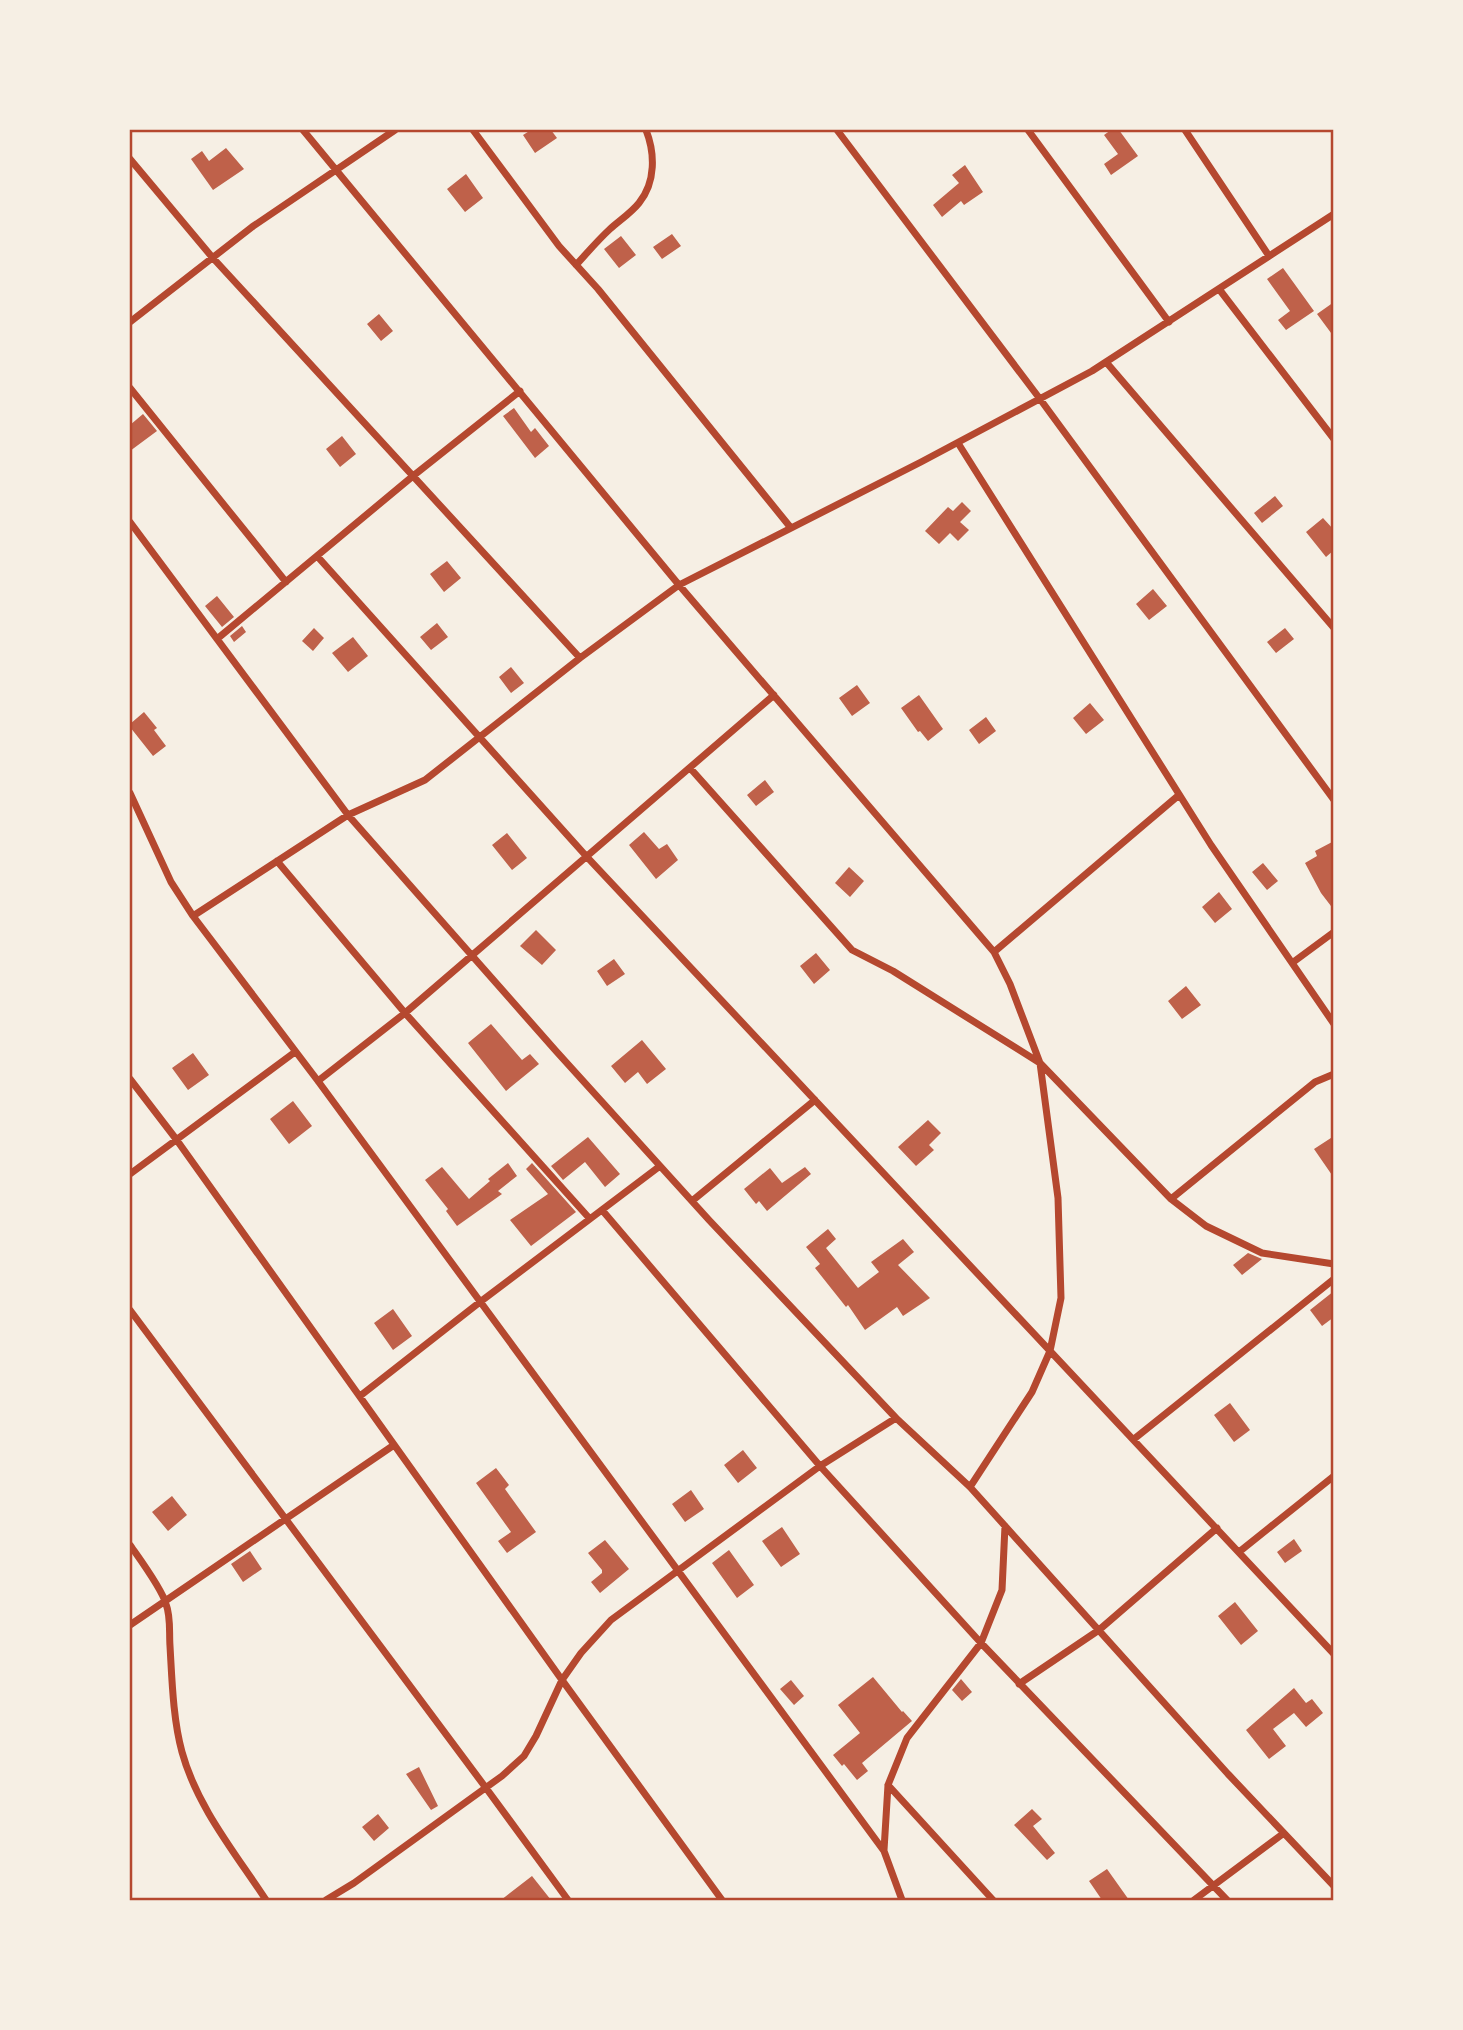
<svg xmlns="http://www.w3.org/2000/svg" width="1463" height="2030" font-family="'Source Sans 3',sans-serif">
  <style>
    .building { fill: #bf614a }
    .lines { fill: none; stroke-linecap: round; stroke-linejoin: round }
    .minor { stroke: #b5482f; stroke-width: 7 }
    .neatline { fill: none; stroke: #b5482f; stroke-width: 2.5 }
  </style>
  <rect width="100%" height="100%" fill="#f6efe4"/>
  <path class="building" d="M531,130H551L557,138L535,153L523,135Z
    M1111,130H1119L1138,156L1111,175L1104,164L1118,154L1104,135Z
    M226,148L244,169L213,190L191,159L202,151L209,161Z
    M965,165L983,192L964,205L961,201L942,217L933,205L959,183L952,175Z
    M466,174L483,198L465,212L447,189Z
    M672,234L681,246L662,259L653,247Z
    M621,236L636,255L619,268L604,249Z
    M1283,268L1314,311L1286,330L1278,320L1290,311L1267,279Z
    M1334,302V337L1317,314Z
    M379,314L393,331L381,341L367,324Z
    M514,408L531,432L535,428L549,446L535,458L503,416Z
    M143,414L157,431L130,451V425Z
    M342,436L356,454L340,467L326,449Z
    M1275,496L1283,506L1262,523L1254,513Z
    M962,502L971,511L960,522L969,530L958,541L950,533L939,544L925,531L948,507L953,511Z
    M1323,518L1334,530V550L1326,557L1306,532Z
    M447,561L461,578L444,592L430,574Z
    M1153,589L1167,606L1149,620L1136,604Z
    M217,596L234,617L222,627L205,606Z
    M437,623L448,637L431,650L420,637Z
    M242,626L246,632L234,642L230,636Z
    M314,628L324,638L313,651L302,641Z
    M1285,628L1294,639L1276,653L1267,642Z
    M353,637L368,656L348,672L332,653Z
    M511,667L524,683L511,693L499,677Z
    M857,685L870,703L852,716L839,698Z
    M919,695L943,729L928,741L920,731L918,732L901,708Z
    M1090,703L1104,720L1086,734L1073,718Z
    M144,712L157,728L154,730L166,746L153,756L130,727V724Z
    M986,717L996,731L979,744L969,730Z
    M765,780L774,792L756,806L747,795Z
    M644,832L659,849L667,844L678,860L656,879L629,845Z
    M507,833L527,858L512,870L492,845Z
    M1334,841V910L1321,893L1305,863L1317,856L1315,851Z
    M1263,863L1278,881L1267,890L1252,872Z
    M849,867L864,881L850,897L835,883Z
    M1219,892L1232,909L1215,923L1202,907Z
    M536,930L556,950L542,965L520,946Z
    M816,953L830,970L814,984L800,966Z
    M614,959L625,974L607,986L597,971Z
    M1186,986L1201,1005L1182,1019L1168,1001Z
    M491,1024L522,1060L530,1054L539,1064L506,1091L468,1043Z
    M642,1040L666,1069L647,1084L638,1072L625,1083L611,1066Z
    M193,1053L209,1075L188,1090L172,1068Z
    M293,1101L312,1126L289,1144L270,1119Z
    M928,1120L941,1133L929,1145L934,1150L916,1166L898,1147Z
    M1334,1136V1178L1314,1149Z
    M588,1137L620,1174L605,1187L585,1162L563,1180L551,1166Z
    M508,1163L517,1176L498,1191L502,1194L457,1226L446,1211L448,1209L425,1180L442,1167L469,1199L490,1181L488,1179Z
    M532,1163L576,1212L531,1246L510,1220L548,1194L526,1169Z
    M805,1167L811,1174L767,1211L759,1201L756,1204L744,1189L770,1168L782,1183Z
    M828,1229L836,1239L826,1248L858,1288L879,1272L871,1262L903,1239L914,1252L898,1265L930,1298L903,1316L897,1307L865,1330L848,1305L846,1307L815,1268L820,1264L806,1247Z
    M1248,1253L1262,1259L1242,1275L1233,1265Z
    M1334,1291V1317L1322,1326L1310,1310Z
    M393,1309L412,1336L393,1350L374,1323Z
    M1230,1403L1250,1430L1234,1442L1214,1415Z
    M743,1450L757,1468L738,1483L724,1465Z
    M496,1468L509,1485L505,1489L536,1532L507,1553L498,1541L511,1532L476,1483Z
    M691,1490L704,1509L685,1522L672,1504Z
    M172,1496L187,1515L168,1531L152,1512Z
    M782,1527L800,1554L781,1567L762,1541Z
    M1294,1539L1302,1551L1285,1563L1277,1552Z
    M605,1540L629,1569L600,1593L591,1582L602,1573V1570L588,1553Z
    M729,1550L754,1585L737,1598L712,1563Z
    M250,1551L262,1569L243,1582L231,1564Z
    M1235,1602L1258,1631L1241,1645L1218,1616Z
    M873,1677L902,1712L903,1711L912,1721L862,1763L868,1771L857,1780L844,1764L842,1766L833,1755L860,1733L838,1705Z
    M961,1679L972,1692L962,1701L952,1690Z
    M791,1680L804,1696L794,1705L780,1689Z
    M1294,1688L1306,1703L1312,1699L1323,1713L1306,1727L1294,1713L1273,1729L1286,1746L1269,1759L1246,1730Z
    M419,1767L438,1806L431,1810L406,1774Z
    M1032,1809L1042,1819L1033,1826L1055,1853L1047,1860L1014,1825Z
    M378,1814L389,1828L374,1841L362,1827Z
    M1107,1869L1129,1900H1102L1089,1881Z
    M532,1876L551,1900H501Z"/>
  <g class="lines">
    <path class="minor" d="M303,130L679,585L994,952L1010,984L1040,1063L1058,1198L1061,1298L1050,1351L1032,1392L970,1487
      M473,130L559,246L598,289L791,528
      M837,130L1040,399L1334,800
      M1028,130L1169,322
      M1185,130L1269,256
      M130,159L212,257L580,658
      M576,265C587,253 598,240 610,229C620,220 631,213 639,203C656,182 655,153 646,130
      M1219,289L1334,439
      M130,322L252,227L395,130
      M1106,362L1334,628
      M130,388L286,582
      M958,443L1211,845L1334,1024
      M130,522L348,815L556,1051L709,1220L896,1418
      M317,556L587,857L1334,1654
      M217,639L413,476L520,391
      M690,768L852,950L893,971L1040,1063L1171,1199L1206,1226L1262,1253L1334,1264
      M130,793L171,882L193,916L318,1081L884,1851L902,1900
      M277,861L405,1013L590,1219
      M193,916L348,815L425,780L580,658L679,585L921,462L1092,371L1334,214
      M994,952L1179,795
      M1292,963L1334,932
      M130,1079L176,1139L562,1680L722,1900
      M318,1081L405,1013L774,695
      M130,1174L295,1052
      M1171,1199L1315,1082L1334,1074
      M692,1201L815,1100
      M602,1210L820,1466L981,1643L1227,1900
      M130,1310L486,1788L568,1900
      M360,1396L480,1302L660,1166
      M1134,1439L1334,1279
      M130,1545C139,1558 162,1589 166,1604C171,1617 169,1632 170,1646C172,1680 173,1719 182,1752C197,1807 236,1854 266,1900
      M1239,1552L1334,1476
      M130,1625L394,1445
      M1019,1684L1099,1630L1217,1528
      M888,1785L993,1900
      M884,1850L888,1785L907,1738L981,1643L1002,1590L1005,1526
      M326,1900L354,1883L502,1776L524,1756L536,1736L562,1680L581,1653L611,1620L820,1466L896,1418L970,1487L1228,1774L1334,1886
      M1194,1900L1284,1833"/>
  </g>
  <rect width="1463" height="2030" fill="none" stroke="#f6efe4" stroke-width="262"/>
  <rect x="131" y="131" width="1201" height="1768" class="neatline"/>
</svg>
